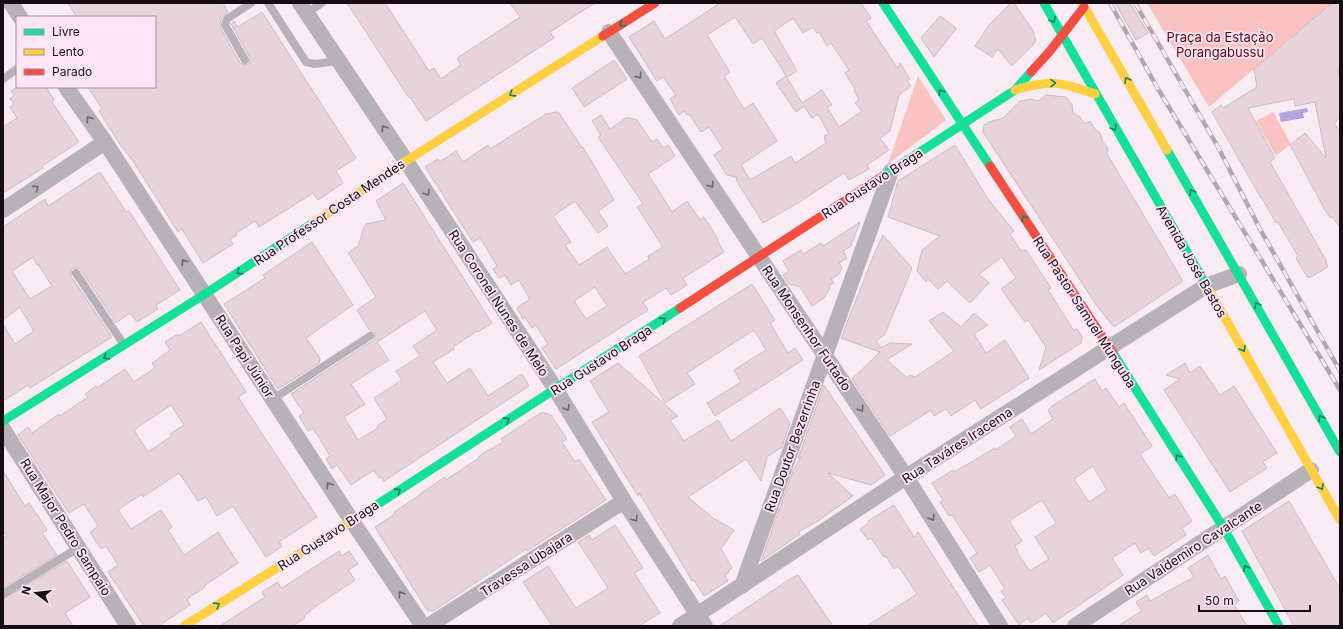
<svg xmlns="http://www.w3.org/2000/svg" width="1343" height="629" font-family="Inter,sans-serif">
  <style>
    .green { fill: #f9c2c1 }
    .water { fill: #b3a5db }
    .building { fill: #e9d3db; stroke: #c8bcc2; fill-rule: evenodd }
    .lines { fill: none; stroke-linecap: round; stroke-linejoin: round }
    .lane { stroke: #b7b2b7; stroke-width: 8 }
    .street { stroke: #b7b2b7; stroke-width: 16 }
    .fast { stroke: #16e098; stroke-width: 9 }
    .slow { stroke: #ffcf43; stroke-width: 9 }
    .jam { stroke: #f24e42; stroke-width: 9 }
    .rail-casing { stroke: #afa9ae; stroke-width: 4.5 }
    .rail { stroke: #fee5f5; stroke-width: 3; stroke-dasharray: 9; stroke-linecap: butt }
    .oneway { stroke: #16815c }
    .oneway2 { stroke: #6e686d }
    .labels { text-anchor: middle; dominant-baseline: central; stroke-width: 3.5; stroke-linejoin: round; paint-order: stroke }
    .park-label { font-size: 13px; fill: #550608; stroke: #fee5f5 }
    .street-label { font-size: 13px; fill: #150d13; stroke: #fee5f5 }
  </style>
  <rect width="100%" height="100%" fill="#f8ebf4"/>
  <path class="green" d="M1147,3H1332L1209,107Z
    M918,76L946,120L888,164Z
    M1273,112L1291,144L1276,156L1256,121Z"/>
  <path class="water" d="M1307,108L1308,112L1303,113L1304,118L1281,122L1279,113Z"/>
  <path class="building" d="M68,3H223L228,12L222,17L220,24V27L240,63L245,65L250,63V58L231,24L234,21L238,27L262,12L356,158L336,171L343,183L318,200L313,193L259,227L255,221L236,233L237,235L230,239L233,244L203,263L182,229L178,232L133,161L119,143L99,111L102,109L88,87H155V17H77Z
    M347,3H385L429,71L434,68L441,79L461,65L457,58L520,17L510,3H595L550,32L554,38L426,121L410,97L409,98Z
    M720,3H861L871,18L866,21L898,69L900,63L910,79L907,81L911,86L899,95L890,131L880,138L889,150L867,165L869,169L849,180L844,173L801,201L763,223L736,180L738,178L727,175L714,155L723,149L709,127L701,132L689,114L687,115L684,111L679,115L670,99L676,95L663,77L657,81L629,37L654,21L665,39ZM735,17L753,44L762,38L787,77L797,71L774,31L793,18L803,33L813,27L817,33L819,32L827,46L831,43L849,70L845,73L855,89L854,90L859,100L855,103L862,111L839,127L827,107L832,105L822,90L802,103L786,76L776,83L796,112L804,106L812,118L818,114L829,134L824,136L826,143L795,163L791,156L750,180L741,165L777,141L753,103L744,109L724,76L730,72L707,35Z
    M1011,3H1014L1034,32V37L1036,40L1033,45L1012,66L998,49L992,57L975,46L989,25Z
    M1115,3H1130L1148,33L1136,40Z
    M1332,3H1340V68H1338L1340,80V118L1334,123L1340,131V227L1332,217L1330,218L1325,210L1290,145L1305,133L1326,158L1315,102L1295,106L1294,99L1248,108L1275,158L1270,162L1327,262H1326L1328,267L1311,277H1307L1296,258L1298,256L1278,222L1276,223L1262,198H1261L1212,112L1221,105L1223,108L1257,87L1254,69Z
    M940,16L955,27L956,29L934,57L921,38Z
    M614,60L627,79L584,107L572,88Z
    M17,87H46L54,100L52,102L79,142L42,166L43,168L3,193V127L17,118L10,107L14,104L10,99L14,96L11,91Z
    M1046,95L1066,97L1072,104L1073,113L1080,117L1085,124L1090,121L1095,129L1100,133L1103,142L1107,147L1108,150L1107,154L1183,281L1114,327L1097,306L983,132L984,125L989,122L1003,118L1020,101L1031,99L1038,101Z
    M556,112L559,113L582,148L583,147L614,200L598,211L608,226L598,233L575,201L553,216L571,242L565,245L579,265L607,247L625,274L649,259L648,256L663,247L637,207L643,204L598,137L601,135L592,121L601,115L610,129L626,118H630L637,120L652,142L657,139L663,148L668,145L675,156L648,174L672,212L687,201L700,220L704,217L718,239L717,240L724,252L683,278L687,285L671,295L666,288L643,302L648,310L556,369L542,348L548,344L536,325L532,328L525,317L523,319L517,308L530,299L519,280L511,285L505,275L499,278L493,269L497,266L480,238L473,242L425,167L438,159L440,162L456,151L463,162L488,145L490,149L546,114ZM595,287L607,306L586,319L574,301Z
    M955,145L988,199L1014,231L1010,234L1021,251L1026,250L1051,288L1048,290L1062,312L1074,331L1077,329L1082,337L1081,343L1039,370L1046,347L1028,320L1025,322L1001,289L1016,278L1002,257L979,274L989,283L970,303L947,281L938,289L928,279L926,282L917,271L922,250L940,236L888,217L898,181Z
    M100,172L126,212L129,211L180,290L156,305L158,309L137,322L130,313L116,323L81,270L78,268H73L71,271V276L112,337L30,388L28,385L3,401V324L15,344L34,331L20,307L3,320V227L45,199L48,206ZM33,257L37,265L38,264L52,286L30,299L12,271Z
    M403,183L492,323L478,332L477,331L453,347L454,349L433,362L447,383L470,368L488,396L522,374L529,386L384,481L381,477L379,478L374,470L351,485L337,465L332,469L326,459L330,456L317,434H316L313,428L308,431L299,416L304,413L291,394L375,339V333L370,331L357,310L376,297L348,253L358,246V247L364,227L366,224L386,220L376,201ZM425,311L437,330L413,346L420,356L396,371L402,380L374,398L387,419L377,426L378,428L358,440L344,417L365,404L351,384L389,360L377,342Z
    M860,222L851,246L843,251L847,258L839,263L842,268L839,274L831,279L834,283L829,285L830,288L824,298L812,306L800,287L789,284L783,275L789,271L783,261L801,250L803,254L821,243L823,246Z
    M883,235L912,268L885,334L876,341L881,348L890,343L912,344L887,360L907,378L910,375L915,377L954,351L929,321L943,312L961,327L974,313L988,325L974,334L986,353L1005,340L1029,378L981,409L975,400L951,416L946,409L934,416L931,410L890,436L852,379L880,352L841,338L875,252Z
    M312,242L353,305L306,338L320,358L319,363L278,389L224,304L265,278L263,275Z
    M752,284L775,320L770,323L788,353L795,348L803,360L715,416L707,403L741,382L734,370L766,350L754,330L687,373L695,384L665,403L639,356Z
    M201,322L246,392L238,397L317,517L279,542L282,546L266,557L233,506L217,516L206,497L198,501L179,473L143,497L142,494L118,510L131,529L161,510L172,527L168,530L184,555L218,532L238,563L204,586L205,587L187,599L190,605L158,626H144L108,572L118,565L106,546L101,549L90,532L98,526L84,504L69,513L18,435L28,427L32,433L59,414L60,416L88,397L85,394L96,386L97,388L125,369L134,382L155,368L152,363L170,350L165,342L178,334L179,336ZM171,405L184,425L170,434L172,436L148,452L134,430Z
    M618,363L678,416L670,420L684,441L718,420L731,441L780,408L790,423L782,447L767,457L761,481L746,459L688,497L713,518L734,530L721,549L732,568L728,571L729,572L725,575L728,581L704,596L694,580L692,581L684,567L639,493L638,496L592,422L609,412L590,381Z
    M1185,363L1190,373L1200,366L1220,395L1234,386L1277,453L1263,462L1267,468L1230,492L1164,390L1180,379L1166,375Z
    M1095,379L1102,391L1106,388L1119,407L1124,403L1152,446L1140,454L1169,498L1175,494L1192,521L1182,528L1186,535L1154,556L1149,548L1141,553L1135,543L1112,558L1123,575L1053,623L1046,613L1031,623L1028,618L1019,625L1002,600L1006,598L1001,591L1005,589L990,565L979,572L970,558L977,553L952,515L949,516L940,502L943,500L932,483L953,470L954,472L995,448L996,450L1016,436L1010,427L1022,419L1031,434L1053,419L1048,410L1052,406ZM1093,466L1107,490L1089,502L1074,479ZM1042,500L1056,523L1035,537L1049,559L1030,571L1017,553L1018,552L1015,546L1022,541L1009,521Z
    M824,385L885,475L871,485L828,473L853,496L818,521L798,532L800,534L761,561L793,471L801,457L798,459Z
    M542,412L551,415L567,439L562,442L575,462L579,459L606,500L527,551L526,549L433,611L427,610L375,527L395,514L394,512L420,495V494L445,477L446,480L479,458L478,457L485,452L503,442L501,439Z
    M3,471L25,506L29,503L38,516L47,530L42,533L57,555L3,588V538L7,536L3,531Z
    M1289,501L1340,589V626H1294L1242,531Z
    M894,505L914,537L918,532L978,626H867L917,594L898,566L894,569L886,556L884,557L871,538L868,540L860,529L869,523L868,521Z
    M615,525L643,568L634,573L660,613L639,626H552L523,582L548,566L576,608L608,588L578,542L589,535L592,540Z
    M339,551L342,556L349,551L358,564L348,570L355,580L310,610L311,611L304,616L305,618L293,626H220L265,597L262,592L278,582L281,588L285,586Z
    M1208,555L1221,579L1225,576L1239,601L1234,605L1247,626H1118L1142,611L1136,602L1147,595L1150,601L1194,577L1188,568Z
    M67,561L90,597L65,613L73,626H3V599Z
    M798,575L833,626H720L790,579Z"/>
  <g class="lines">
    <path class="lane" d="M268,3L306,62L314,64L339,61
      M307,13L322,3
      M245,60L225,25L227,19L251,3
      M3,79L17,69
      M76,273L124,345
      M273,399L370,336
      M3,594L78,548"/>
    <path class="street" d="M11,3L20,17
      M300,3L406,161L551,382L624,501L705,626
      M609,32L906,477L1000,626
      M66,87L105,142L352,521L423,626
      M3,210L105,142
      M3,429L128,626
      M742,586L891,171
      M428,626L624,501
      M680,626L906,477L1206,286L1239,274
      M1075,626L1311,470"/>
    <path class="fast" d="M883,3L990,166
      M1044,3L1209,290
      M1167,150L1340,452
      M883,176L1015,90L1031,72
      M1113,353L1223,527L1279,626
      M3,421L205,294L313,223
      M358,517L680,308"/>
    <path class="slow" d="M1082,3L1167,150
      M1015,90C1051,79 1060,82 1095,94
      M313,223L406,161L603,36
      M1209,290L1340,520
      M184,626L358,517"/>
    <path class="jam" d="M603,36L655,3
      M1031,72L1050,51L1084,7
      M990,166L1113,353
      M680,308L883,176"/>
    <defs>
      <path id="rail" d="M1110,3L1158,89L1340,390
        M1135,3L1218,147L1260,229L1340,371"/>
    </defs>
    <use href="#rail" class="rail-casing"/>
    <use href="#rail" class="rail"/>
  </g>
  <defs><path id="oneway-chevron" d="M-2-3.5L2.5 0L-2 3.5" fill="none" stroke-width="1.6" stroke-linecap="round" stroke-linejoin="round"/></defs>
  <g class="oneway">
    <use href="#oneway-chevron" transform="translate(1053 20) rotate(61)"/>
    <use href="#oneway-chevron" transform="translate(622 24) rotate(147)"/>
    <use href="#oneway-chevron" transform="translate(1127 80) rotate(-120)"/>
    <use href="#oneway-chevron" transform="translate(1053 83) rotate(-1)"/>
    <use href="#oneway-chevron" transform="translate(941 92) rotate(-123)"/>
    <use href="#oneway-chevron" transform="translate(512 94) rotate(148)"/>
    <use href="#oneway-chevron" transform="translate(1114 128) rotate(60)"/>
    <use href="#oneway-chevron" transform="translate(1192 192) rotate(-120)"/>
    <use href="#oneway-chevron" transform="translate(1024 218) rotate(-123)"/>
    <use href="#oneway-chevron" transform="translate(239 272) rotate(146)"/>
    <use href="#oneway-chevron" transform="translate(1257 305) rotate(-119)"/>
    <use href="#oneway-chevron" transform="translate(663 320) rotate(-33)"/>
    <use href="#oneway-chevron" transform="translate(1243 349) rotate(60)"/>
    <use href="#oneway-chevron" transform="translate(106 357) rotate(148)"/>
    <use href="#oneway-chevron" transform="translate(1321 418) rotate(-119)"/>
    <use href="#oneway-chevron" transform="translate(507 420) rotate(-33)"/>
    <use href="#oneway-chevron" transform="translate(1178 457) rotate(-122)"/>
    <use href="#oneway-chevron" transform="translate(1321 487) rotate(60)"/>
    <use href="#oneway-chevron" transform="translate(398 491) rotate(-33)"/>
    <use href="#oneway-chevron" transform="translate(1246 568) rotate(-120)"/>
    <use href="#oneway-chevron" transform="translate(217 605) rotate(-32)"/>
  </g>
  <g class="oneway2">
    <use href="#oneway-chevron" transform="translate(639 76) rotate(56)"/>
    <use href="#oneway-chevron" transform="translate(89 119) rotate(-125)"/>
    <use href="#oneway-chevron" transform="translate(384 128) rotate(-124)"/>
    <use href="#oneway-chevron" transform="translate(711 185) rotate(56)"/>
    <use href="#oneway-chevron" transform="translate(36 188) rotate(-33)"/>
    <use href="#oneway-chevron" transform="translate(427 193) rotate(57)"/>
    <use href="#oneway-chevron" transform="translate(184 262) rotate(-123)"/>
    <use href="#oneway-chevron" transform="translate(567 408) rotate(59)"/>
    <use href="#oneway-chevron" transform="translate(861 409) rotate(57)"/>
    <use href="#oneway-chevron" transform="translate(329 485) rotate(-123)"/>
    <use href="#oneway-chevron" transform="translate(932 518) rotate(58)"/>
    <use href="#oneway-chevron" transform="translate(635 519) rotate(57)"/>
    <use href="#oneway-chevron" transform="translate(401 594) rotate(-124)"/>
  </g>
  <g class="labels">
    <g class="park-label">
      <text x="1220" y="37">Praça da Estação<tspan x="1220" dy="15">Porangabussu</tspan></text>
    </g>
    <g class="street-label">
      <text transform="translate(872 183) rotate(-33)">Rua Gustavo Braga</text>
      <text transform="translate(329 212) rotate(-34)">Rua Professor Costa Mendes</text>
      <text transform="translate(1192 261) rotate(60)">Avenida José Bastos</text>
      <text transform="translate(499 303) rotate(57)">Rua Coronel Nunes de Melo</text>
      <text transform="translate(1085 312) rotate(57)">Rua Pastor Samuel Munguba</text>
      <text transform="translate(807 328) rotate(56)">Rua Monsenhor Furtado</text>
      <text transform="translate(245 356) rotate(57)">Rua Papi Júnior</text>
      <text transform="translate(601 360) rotate(-33)">Rua Gustavo Braga</text>
      <text transform="translate(957 445) rotate(-33)">Rua Taváres Iracema</text>
      <text transform="translate(792 446) rotate(-70)">Rua Doutor Bezerrinha</text>
      <text transform="translate(66 527) rotate(58)">Rua Major Pedro Sampaio</text>
      <text transform="translate(328 535) rotate(-33)">Rua Gustavo Braga</text>
      <text transform="translate(1193 548) rotate(-33)">Rua Valdemiro Cavalcante</text>
      <text transform="translate(526 564) rotate(-33)">Travessa Ubajara</text>
    </g>
  </g>
  <rect width="1343" height="629" fill="none" stroke="#150d13" stroke-width="8"/>
  <rect x="16" y="16" width="140" height="72" fill="#fee5f5" stroke="#a18f9b"/>
  <rect x="24" y="29" width="20" height="6" fill="#16e098" stroke="#a18f9b"/>
  <text x="52" y="36" font-size="12" fill="#150d13">Livre</text>
  <rect x="24" y="49" width="20" height="6" fill="#ffcf43" stroke="#a18f9b"/>
  <text x="52" y="56" font-size="12" fill="#150d13">Lento</text>
  <rect x="24" y="69" width="20" height="6" fill="#f24e42" stroke="#a18f9b"/>
  <text x="52" y="76" font-size="12" fill="#150d13">Parado</text>
  <g transform="translate(36 593) rotate(285)" stroke="#fee5f5" stroke-width="3" paint-order="stroke">
  <path d="M0-3L7 15L0 10L-7 15Z" fill="#150d13"/>
  <text y="-6" font-size="11" font-weight="bold" text-anchor="middle" fill="#150d13">N</text>
  </g>
  <path d="M1199 605v6h111v-6" fill="none" stroke="#150d13" stroke-width="2"/>
  <text x="1205" y="605" font-size="12" fill="#150d13" stroke="#fee5f5" stroke-width="3" paint-order="stroke">50 m</text>
</svg>
